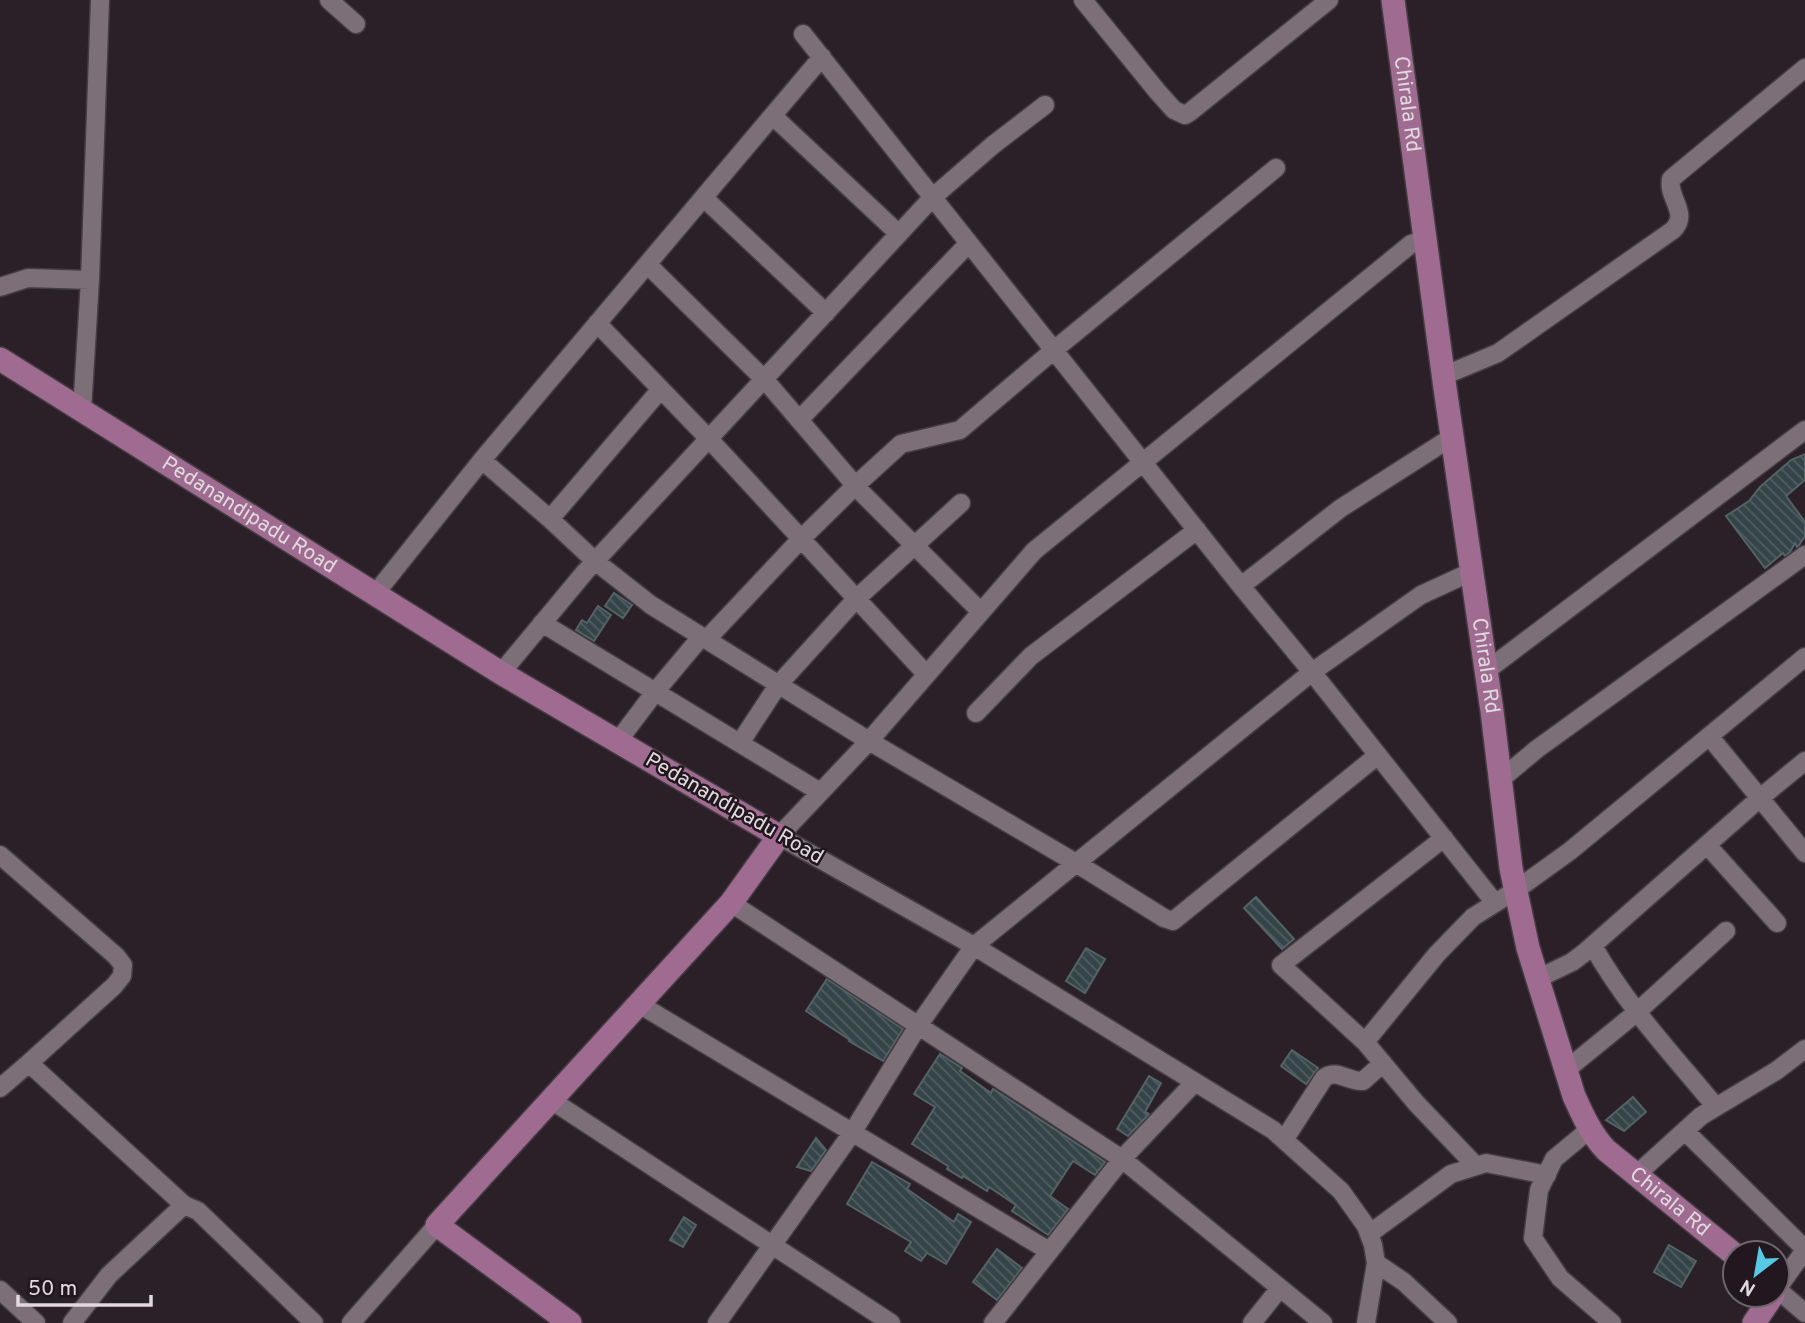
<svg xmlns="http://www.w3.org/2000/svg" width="1805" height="1323" font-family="Overpass,sans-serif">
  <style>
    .building { fill: url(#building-back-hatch); stroke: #536368; stroke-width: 2 }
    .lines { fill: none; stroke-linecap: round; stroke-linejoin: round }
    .minor-casing { stroke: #453c42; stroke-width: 21 }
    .major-casing { stroke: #453c42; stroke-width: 26 }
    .minor { stroke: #7c6f78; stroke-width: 18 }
    .major { stroke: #9f6b91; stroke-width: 23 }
    .labels { text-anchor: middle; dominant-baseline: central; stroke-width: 5; stroke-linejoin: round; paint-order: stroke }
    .street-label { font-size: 21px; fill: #e0d9de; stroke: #22171e }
  </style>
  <defs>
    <pattern id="building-back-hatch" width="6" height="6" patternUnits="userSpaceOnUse" patternTransform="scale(1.75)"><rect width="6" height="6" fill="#344448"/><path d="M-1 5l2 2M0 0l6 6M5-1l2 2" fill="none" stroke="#515e62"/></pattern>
  </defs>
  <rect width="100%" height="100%" fill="#2b2028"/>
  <path class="building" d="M1805,454V480L1786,496L1805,522V536L1799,545L1797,547L1795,543L1790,552L1785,556L1783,553L1765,568L1726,516L1749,501L1760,487L1791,460Z
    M614,593L632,605L623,618L605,606Z
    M598,606L611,615L594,641L576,630L582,620L587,623Z
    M1256,897L1294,939L1282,949L1244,908Z
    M1086,948L1105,959L1085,993L1066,981Z
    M827,979L903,1029L883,1061L849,1041L850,1040L806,1011Z
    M1292,1050L1318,1068L1306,1084L1281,1066Z
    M940,1054L962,1068L960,1071L991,1093L993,1089L1105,1162L1095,1175L1073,1161L1050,1196L1068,1209L1048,1235L1012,1211L1016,1205L989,1187L987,1191L963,1176L962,1178L947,1169L948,1166L912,1144L935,1107L914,1094Z
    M1149,1076L1161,1083L1145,1112L1149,1114L1128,1136L1117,1129Z
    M1633,1097L1646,1112L1624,1131L1606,1120Z
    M816,1138L826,1150L811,1171L797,1167Z
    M872,1162L910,1184L907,1189L954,1222L958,1214L971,1222L946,1264L927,1253L921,1261L905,1251L911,1242L847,1204Z
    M684,1217L696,1225L683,1247L670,1240Z
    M1669,1245L1696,1261L1681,1287L1654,1272Z
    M997,1249L1022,1268L997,1300L973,1282Z"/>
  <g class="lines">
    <defs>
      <path id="minor" d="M329,0L356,24
        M1083,0L1157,91L1174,110L1185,115L1190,112L1329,0
        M803,34L1241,586L1312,672L1495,903
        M773,116L899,234
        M704,198L826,313
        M648,265L765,380L860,491L980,611
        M0,287L28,278L90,280
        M597,323L709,439L926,674
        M1443,376L1498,353L1673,230C1690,213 1667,198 1671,179L1805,68
        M82,411L90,280L100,0
        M799,420L969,243
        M482,460L550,519L595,561L651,605L869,741L1076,863L1164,918L1173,921L1378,755
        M550,519L661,389
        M1241,586L1341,508L1452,437
        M375,594L482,460L822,57
        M542,623L820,792
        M706,640L801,539L856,485L901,444L960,430L1054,350L1276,168
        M1486,671L1805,430
        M501,673L585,572L933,197L993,145L1045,105
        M976,713L1031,656L1197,530
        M1709,736L1805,853
        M618,741L655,692L701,637
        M740,743L778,685L856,599L961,503
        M1501,779L1537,749L1805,555
        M1444,838L1281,965L1365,1042L1416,1103L1476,1166
        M1707,845L1777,923
        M0,855L116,956L123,965L122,976L114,986L29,1063L184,1205L198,1211L314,1323
        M731,903L1122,1159L1323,1323
        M1593,946C1626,1005 1673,1055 1716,1107
        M1537,979L1572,962L1584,953L1760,798L1805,761
        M639,1004L1049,1251
        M1365,1042L1437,954L1473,917L1516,890L1570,851L1805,657
        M1566,1070L1637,1012L1726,931
        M0,1088L29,1063
        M551,1100L891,1323
        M1590,1129L1554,1159L1539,1190L1533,1238L1560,1278L1612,1323
        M1685,1131L1805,1249
        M1284,1140L1324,1078C1337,1068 1348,1082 1363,1081L1383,1063
        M1636,1175L1701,1116L1776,1071L1805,1049
        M1369,1234L1451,1174L1486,1163L1547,1175
        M1805,1250L1777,1289L1805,1313
        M1376,1263L1404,1282L1448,1323
        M0,1290L36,1323
        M72,1323L109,1275L184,1205
        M351,1323L437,1225
        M717,1323L852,1133L918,1026L974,946L1312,672L1421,595L1471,572
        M993,1323L1122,1159L1195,1082
        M1252,1323L1280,1288
        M1366,1323L1376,1263L1373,1245L1366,1226L1341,1191L1273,1130L974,946L779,836L869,741L1034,551L1411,244L1425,240"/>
      <g id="major">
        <path id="s1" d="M1393,0L1445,388L1492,711L1511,868L1528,948L1574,1096C1583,1116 1591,1134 1606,1150L1735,1255"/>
        <path id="s2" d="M0,359L501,673L779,836L731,903L437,1225L570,1323"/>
        <path d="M1754,1323L1773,1295"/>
      </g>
    </defs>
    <use href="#minor" class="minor-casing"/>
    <use href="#major" class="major-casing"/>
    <use href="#minor" class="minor"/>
    <use href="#major" class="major"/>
  </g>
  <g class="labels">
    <g class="street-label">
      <text stroke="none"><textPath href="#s1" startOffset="105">Chirala Rd</textPath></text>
      <text stroke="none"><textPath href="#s2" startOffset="294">Pedanandipadu Road</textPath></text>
      <text stroke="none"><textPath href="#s1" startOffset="672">Chirala Rd</textPath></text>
      <text transform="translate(734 809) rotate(30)">Pedanandipadu Road</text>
      <text stroke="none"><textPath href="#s1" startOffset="1258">Chirala Rd</textPath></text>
    </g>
  </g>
  <g transform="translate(1756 1274) rotate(211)"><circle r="33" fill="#22171e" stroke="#6e656b" stroke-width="2"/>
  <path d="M0-5L12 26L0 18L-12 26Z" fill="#58c9e4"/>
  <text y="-10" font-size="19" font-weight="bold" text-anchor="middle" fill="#e0d9de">N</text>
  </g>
  <path d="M18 1295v10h133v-10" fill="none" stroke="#e0d9de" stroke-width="3.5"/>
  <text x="28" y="1295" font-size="21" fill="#e0d9de" stroke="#22171e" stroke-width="5" paint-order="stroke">50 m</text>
</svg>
